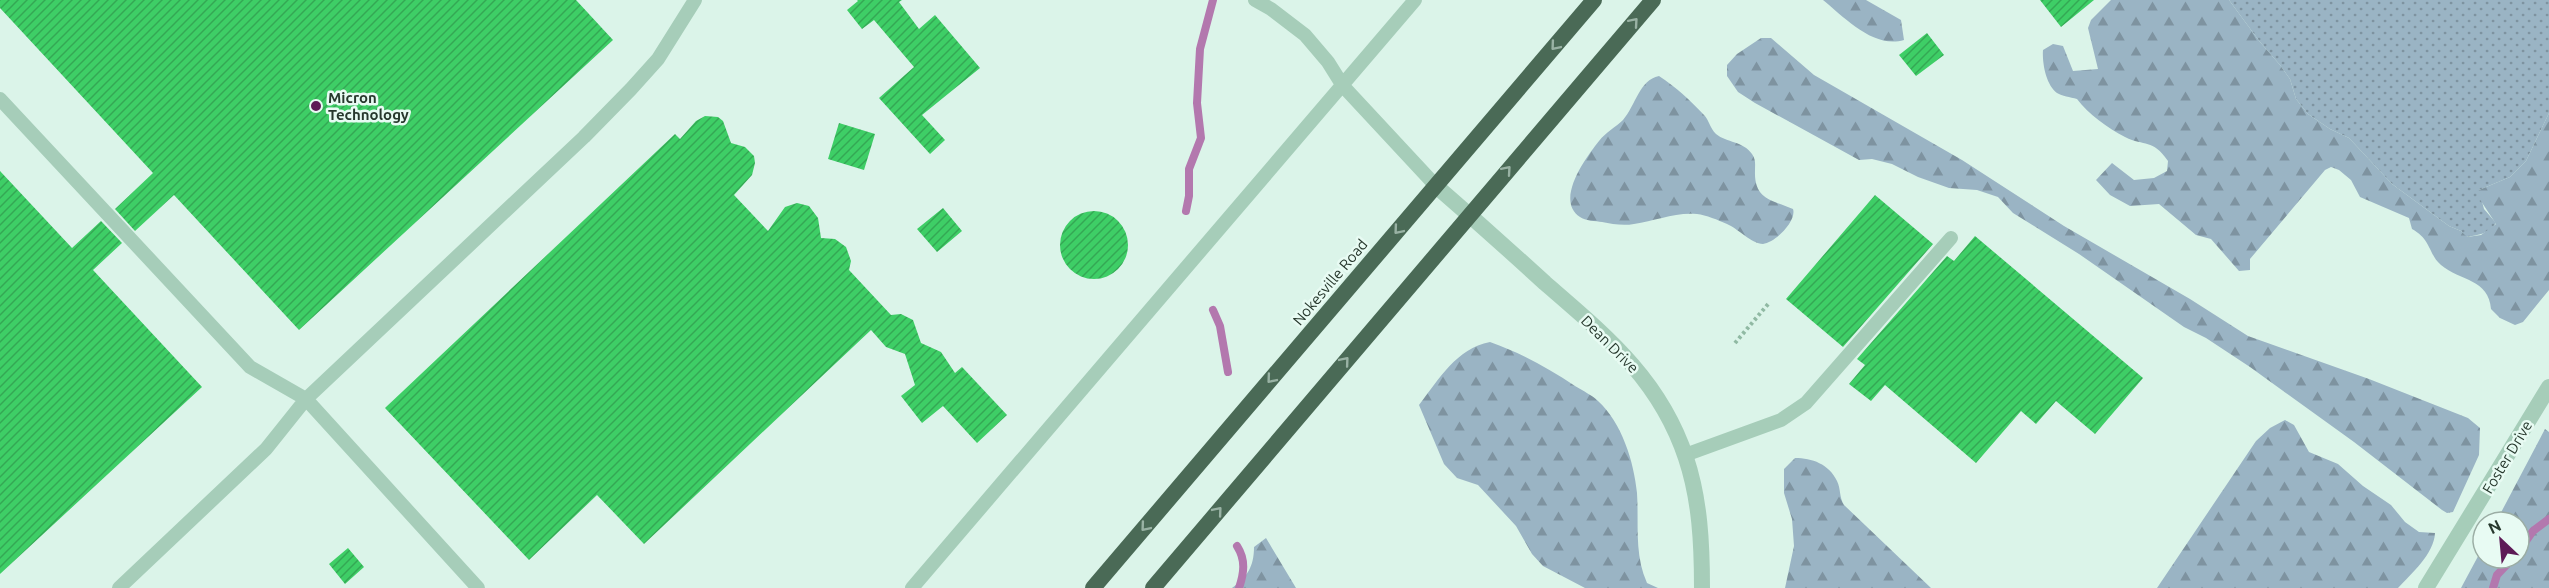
<svg xmlns="http://www.w3.org/2000/svg" width="2549" height="588" font-family="Ubuntu,sans-serif">
  <style>
    .green { fill: url(#green-dots) }
    .forest { fill: url(#forest-firs) }
    .lines { fill: none; stroke-linecap: round; stroke-linejoin: round }
    .stream { stroke: #b378ae; stroke-width: 8 }
    .building { fill: url(#building-hatch) }
    .path { stroke: #90b9a3; stroke-width: 4; stroke-dasharray: 3 3; stroke-linecap: butt }
    .service { stroke: #a6cdb9; stroke-width: 14 }
    .minor { stroke: #a6cdb9; stroke-width: 16 }
    .trunk { stroke: #4a6a56; stroke-width: 16 }
    .oneway { stroke: #99b2a4 }
    .poi-dot { fill: #5d1a56; stroke: #e8fbf3; stroke-width: 2 }
    .labels { text-anchor: middle; dominant-baseline: central; stroke-width: 5; stroke-linejoin: round; paint-order: stroke }
    .poi-label { font-size: 15px; font-weight: bold; fill: #27382d; stroke: #e8fbf3; text-anchor: start }
    .street-label { font-size: 15px; fill: #27382d; stroke: #e8fbf3 }
  </style>
  <defs>
    <pattern id="green-dots" width="8" height="8" patternUnits="userSpaceOnUse" patternTransform="scale(1.5)"><rect width="8" height="8" fill="#9ab4c4"/><path d="M2 2h.1M6 6h.1" fill="none" stroke="#7e93a0" stroke-width="1.8" stroke-linecap="round"/></pattern>
    <pattern id="forest-firs" width="22" height="20" patternUnits="userSpaceOnUse" patternTransform="scale(1.5)"><rect width="22" height="20" fill="#9ab4c4"/><path d="M5 1l3.5 6h-7zM16 11l3.5 6h-7z" fill="#7e93a0"/></pattern>
    <pattern id="building-hatch" width="6" height="6" patternUnits="userSpaceOnUse" patternTransform="scale(1.5)"><rect width="6" height="6" fill="#3ece66"/><path d="M-1 1l2-2M0 6l6-6M5 7l2-2" fill="none" stroke="#34a854"/></pattern>
  </defs>
  <rect width="100%" height="100%" fill="#dbf4e9"/>
  <path class="green" d="M2229,0H2549V113L2526,161L2510,177L2479,190L2484,209L2496,223C2488,234 2479,235 2466,237L2461,231L2449,226L2392,184L2349,138L2330,129L2308,114L2296,99L2290,79L2280,65L2260,42Z"/>
  <path class="forest" d="M1823,0H1866L1901,20L1904,40C1874,49 1845,18 1823,0Z
    M2111,0H2229L2260,42L2280,65L2290,79L2296,99L2308,114L2330,129L2349,138L2392,184L2449,226L2461,231L2467,237L2481,235L2496,224L2477,195L2479,190L2510,177L2526,161L2549,113V290L2523,322L2515,325L2500,318L2491,309C2489,279 2460,281 2441,265C2428,254 2432,240 2412,229L2409,218L2360,197L2351,180L2339,170L2331,167L2325,170L2250,259V270L2239,271L2211,239L2196,235L2159,204L2130,206L2110,195L2096,180L2112,163L2134,180L2154,178L2167,171L2168,161C2152,138 2145,147 2125,137C2108,128 2088,114 2077,99C2070,97 2062,96 2057,93C2046,85 2042,63 2043,50L2053,44L2063,46L2073,71L2098,69L2088,28L2091,20Z
    M1761,38H1771L1814,75L1962,160L2064,226L2190,299L2248,336L2369,379L2468,418L2480,428L2479,455L2453,512L2447,513L2442,510L2354,442L2250,367L2206,338L2184,327L2079,254L2013,213L1998,197L1977,190L1949,188L1918,177L1892,164L1872,159L1859,160L1755,103L1738,92L1727,76V65L1737,54Z
    M1659,76C1676,87 1690,100 1704,115C1709,120 1710,128 1716,134C1727,143 1743,141 1752,154C1756,160 1755,164 1755,171C1754,200 1773,200 1793,209C1797,221 1775,243 1763,244C1752,244 1737,228 1727,224C1718,220 1706,215 1697,214C1675,212 1655,221 1634,224C1623,226 1612,224 1602,222C1596,221 1585,221 1580,217C1554,200 1587,156 1599,141C1606,132 1616,127 1623,120C1636,105 1639,80 1659,76Z
    M1490,342C1521,353 1548,368 1575,386C1583,391 1592,395 1598,401C1622,423 1634,462 1637,493C1639,524 1634,554 1647,583L1658,588H1585L1543,566L1532,554L1516,526L1478,485L1457,478L1444,464L1419,405C1440,378 1456,349 1490,342Z
    M2285,420L2294,425L2309,452L2338,464L2363,486L2391,505L2405,522L2419,532L2435,533C2434,554 2412,573 2398,588H2157L2256,441L2270,428Z
    M2545,429L2549,432V588H2461L2483,547V558H2519V522H2496Z
    M1795,458C1812,458 1829,464 1837,481C1841,489 1839,497 1844,505L1931,588H1785L1794,546L1792,519L1784,493V469Z
    M1266,538L1296,588H1232C1247,577 1254,567 1254,547Z"/>
  <g class="lines">
    <path class="stream" d="M1186,211L1189,196V169L1201,138L1197,103L1200,49L1213,0
      M1213,310L1220,326L1228,372
      M1237,546C1246,560 1244,573 1239,588
      M2519,551L2533,531L2549,519
      M2493,588L2497,575L2513,558"/>
  </g>
  <path class="building" d="M0,0H576L613,40L299,330L174,195L135,231L115,209L153,173L0,8Z
    M857,0H902L899,2L919,29L935,15L980,68L922,115L945,140L930,154L879,98L914,67L874,20L862,29L847,10L858,1Z
    M2040,0H2094L2061,27Z
    M1927,33L1944,55L1916,76L1899,55Z
    M705,116L718,117L723,121L731,143L745,147L754,156L755,163L752,175L734,195L768,231L785,207L797,203L809,206L818,218L821,238L835,239L846,247L851,261L849,270L891,315L901,314L913,320L921,343L941,352L955,373L962,367L1007,415L977,443L943,406L922,423L901,396L915,385L905,354L886,347L871,330L644,544L597,495L529,560L385,408L675,134L680,139L696,121Z
    M839,123L875,134L864,170L828,159Z
    M0,171L72,248L101,221L122,243L93,270L202,387L0,574Z
    M1875,195L1933,244L1843,347L1786,299Z
    M943,208L962,231L937,252L917,229Z
    M1060 245a34 34 0 1 1 68 0a34 34 0 1 1-68 0Z
    M1975,236L2143,378L2095,434L2056,401L2036,424L2021,411L1976,463L1885,385L1871,401L1849,384L1865,365L1857,359L1947,256L1954,261Z
    M348,548L364,567L345,584L329,564Z"/>
  <g class="lines">
    <path class="path" d="M1735,343L1769,303"/>
    <path class="service" d="M1255,0L1271,9L1305,35L1328,62L1343,86L1436,186
      M0,99L250,367L306,399L266,449L119,588
      M1685,455L1781,420L1806,403L1951,238
      M478,588L306,399L584,137L631,89L658,59L695,0
      M912,588L1415,0"/>
    <path class="minor" d="M1436,186C1473,218 1509,250 1545,283C1605,335 1660,379 1686,458C1700,500 1702,544 1702,588
      M2426,588L2549,387"/>
    <path class="trunk" d="M1093,588L1594,0
      M1153,588L1653,0"/>
  </g>
  <defs><path id="oneway-chevron" d="M-2-3.5L2.5 0L-2 3.5" fill="none" stroke-width="1.6" stroke-linecap="round" stroke-linejoin="round" transform="scale(1.5)"/></defs>
  <g class="oneway">
    <use href="#oneway-chevron" transform="translate(1634 22) rotate(-49)"/>
    <use href="#oneway-chevron" transform="translate(1555 46) rotate(130)"/>
    <use href="#oneway-chevron" transform="translate(1507 170) rotate(-49)"/>
    <use href="#oneway-chevron" transform="translate(1398 230) rotate(130)"/>
    <use href="#oneway-chevron" transform="translate(1345 361) rotate(-50)"/>
    <use href="#oneway-chevron" transform="translate(1271 379) rotate(130)"/>
    <use href="#oneway-chevron" transform="translate(1218 511) rotate(-50)"/>
    <use href="#oneway-chevron" transform="translate(1145 527) rotate(130)"/>
  </g>
  <circle class="poi-dot" cx="316" cy="106" r="6"/>
  <g class="labels">
    <g class="poi-label">
      <text x="328" y="97">Micron<tspan x="328" dy="17">Technology</tspan></text>
    </g>
    <g class="street-label">
      <text transform="translate(1330 282) rotate(-50)">Nokesville Road</text>
      <text transform="translate(1610 344) rotate(45)">Dean Drive</text>
      <text transform="translate(2507 457) rotate(-59)">Foster Drive</text>
    </g>
  </g>
  <g transform="translate(2501 540) rotate(334)"><circle r="28" fill="#e8fbf3" stroke="#9bada4" stroke-width="1.5"/>
  <path d="M0-4.5L10 22L0 15L-10 22Z" fill="#5d1a56"/>
  <text y="-9" font-size="16" font-weight="bold" text-anchor="middle" fill="#27382d">N</text>
  </g>
</svg>
